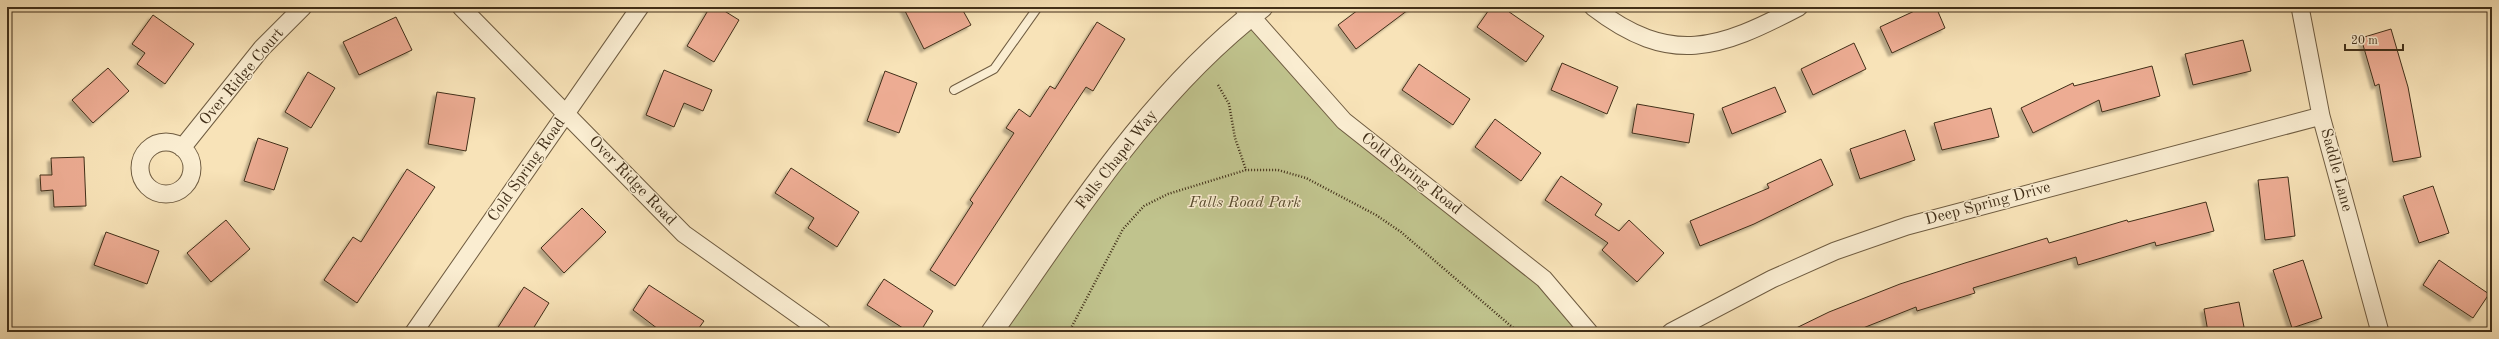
<svg xmlns="http://www.w3.org/2000/svg" width="2499" height="339" font-family="'Old Standard TT',serif">
  <style>
    .green { fill: #c0c38d; stroke: #807953 }
    .building { fill: #edac93; stroke: #412f19; filter: url(#shadow) }
    .lines { fill: none; stroke-linecap: round; stroke-linejoin: round }
    .service-casing { stroke: #6f5c41; stroke-width: 10 }
    .minor-casing { stroke: #6f5c41; stroke-width: 19 }
    .tertiary-casing { stroke: #6f5c41; stroke-width: 23 }
    .path { stroke: #412f19; stroke-width: 2.5; stroke-dasharray: 1 2; stroke-linecap: butt }
    .service { stroke: #faedd1; stroke-width: 8 }
    .minor { stroke: #faedd1; stroke-width: 17 }
    .tertiary { stroke: #faedd1; stroke-width: 21 }
    .labels { text-anchor: middle; dominant-baseline: central; stroke-width: 3; stroke-linejoin: round; paint-order: stroke }
    .street-label { font-size: 16px; fill: #412f19; stroke: #faedd1 }
    .park-label { font-size: 16px; font-style: italic; fill: #5a4d30; stroke: #faedd1 }
  </style>
  <defs>
    <filter id="shadow"><feDropShadow dx="-3.5" dy="3.5" stdDeviation="1" flood-color="#0004"/></filter>
  </defs>
  <rect width="100%" height="100%" fill="#f8e3b8"/>
  <filter id="stains"><feTurbulence type="fractalNoise" baseFrequency=".005" numOctaves="4"/><feColorMatrix values="0 0 0 0 .2 0 0 0 0 .09 0 0 0 0 .02 0 0 0 .5 -.17"/></filter>
  <radialGradient id="worn" r=".72"><stop offset=".6" stop-color="#630" stop-opacity="0"/><stop offset="1" stop-color="#630" stop-opacity=".3"/></radialGradient>
  <path class="green" d="M1250,16L1344,121L1544,279L1589,332H992L1070,221Z"/>
  <path class="building" d="M710,7H718L739,20L714,62L687,46Z
    M903,7H961L971,25L924,49Z
    M1362,7H1412L1356,49L1338,25Z
    M1491,7H1502L1544,36L1526,62L1477,27Z
    M1923,7H1936L1945,28L1892,53L1880,27Z
    M153,15L194,44L165,84L137,64L145,53L132,44Z
    M396,17L412,50L359,75L343,42Z
    M1097,22L1125,39L1093,91L1086,87L955,286L930,270L973,203L970,200L1014,133L1006,128L1019,109L1030,117L1050,86L1055,89Z
    M2391,29L2408,87L2421,157L2393,162L2379,84L2375,86L2361,38Z
    M2243,40L2251,71L2193,85L2185,54Z
    M1854,43L1866,69L1813,95L1801,69Z
    M1562,63L1618,87L1607,114L1551,90Z
    M1419,64L1470,99L1453,125L1402,90Z
    M2152,66L2160,96L2102,112L2099,100L2033,133L2021,108L2073,83L2074,86Z
    M108,68L129,91L93,123L72,100Z
    M664,70L712,90L703,111L684,103L674,127L646,115Z
    M885,71L917,83L899,133L867,121Z
    M308,72L335,88L311,128L285,112Z
    M1775,87L1786,112L1732,134L1722,108Z
    M437,92L475,98L466,151L428,144Z
    M1637,104L1694,114L1689,143L1632,133Z
    M1991,108L1999,137L1942,150L1934,123Z
    M1495,119L1541,153L1521,181L1475,147Z
    M1905,130L1915,160L1860,179L1850,149Z
    M258,138L288,148L274,190L244,181Z
    M84,157L86,206L54,207L53,190L41,191L40,175H52L51,158Z
    M1821,159L1833,185L1754,224L1700,246L1690,221L1769,188L1767,184Z
    M791,168L859,212L837,247L808,228L814,218L775,193Z
    M407,169L435,187L357,303L324,280L353,237L361,242Z
    M1561,176L1602,204L1595,215L1619,231L1629,220L1664,253L1637,282L1602,250L1608,243L1545,200Z
    M2288,177L2295,236L2265,240L2258,180Z
    M2433,186L2449,233L2419,243L2403,196Z
    M2206,202L2214,231L2156,246L2155,242L2078,265L2076,257L1973,288L1975,293L1917,311L1916,307L1853,332H1788L1829,312L1900,284L1965,263L2047,238L2049,243L2127,220L2128,222Z
    M582,208L606,232L564,273L541,248Z
    M226,220L250,249L211,282L187,253Z
    M106,232L159,251L147,284L94,265Z
    M2303,260L2322,318L2292,328L2273,270Z
    M2439,260L2489,294L2473,318L2423,285Z
    M884,279L933,311L920,332H909L867,305Z
    M649,285L704,321L696,332H662L633,310Z
    M524,287L549,303L531,332H495Z
    M2239,302L2245,332H2208L2204,309Z"/>
  <g class="lines">
    <defs>
      <path id="service" d="M954,90L994,69L1038,7"/>
      <path id="minor" d="M461,7L684,234L822,332
        M1243,7L1344,121L1544,279L1589,332
        M1593,7C1671,67 1719,49 1799,7
        M2300,7L2321,116L2380,332
        M140 168a26 26 0 1 1 52 0a26 26 0 1 1-52 0Z
        M182,148L262,48L303,7
        M414,332L640,7
        M1671,332L1772,279L1835,251L1907,226L2321,116"/>
      <path id="tertiary" d="M992,332C1073,217 1149,94 1262,7"/>
    </defs>
    <use href="#service" class="service-casing"/>
    <use href="#minor" class="minor-casing"/>
    <use href="#tertiary" class="tertiary-casing"/>
    <path class="path" d="M1218,85L1229,104L1235,138L1246,170
      M1069,332L1123,229L1144,206L1168,194L1246,170H1278L1306,178L1376,215L1401,232L1518,332"/>
    <use href="#service" class="service"/>
    <use href="#minor" class="minor"/>
    <use href="#tertiary" class="tertiary"/>
  </g>
  <g class="labels">
    <g class="street-label">
      <text transform="translate(242 77) rotate(-50)">Over Ridge Court</text>
      <text transform="translate(1117 160) rotate(-52)">Falls Chapel Way</text>
      <text transform="translate(527 170) rotate(-55)">Cold Spring Road</text>
      <text transform="translate(2336 170) rotate(75)">Saddle Lane</text>
      <text transform="translate(1411 174) rotate(38)">Cold Spring Road</text>
      <text transform="translate(632 181) rotate(46)">Over Ridge Road</text>
      <text transform="translate(1988 204) rotate(-15)">Deep Spring Drive</text>
    </g>
    <g class="park-label">
      <text x="1245" y="203">Falls Road Park</text>
    </g>
  </g>
  <rect width="2499" height="339" fill="none" stroke="#f8e3b8" stroke-width="24"/>
  <rect x="8" y="8" width="2483" height="323" fill="none" stroke="#412f19" stroke-width="2"/>
  <rect x="12" y="12" width="2475" height="315" fill="none" stroke="#412f19"/>
  <path d="M2345 44v6h58v-6" fill="none" stroke="#412f19" stroke-width="2"/>
  <text x="2351" y="44" font-size="12" fill="#412f19" stroke="#faedd1" stroke-width="3" paint-order="stroke">20 m</text>
  <rect width="100%" height="100%" filter="url(#stains)"/>
  <rect width="100%" height="100%" fill="url(#worn)"/>
</svg>
